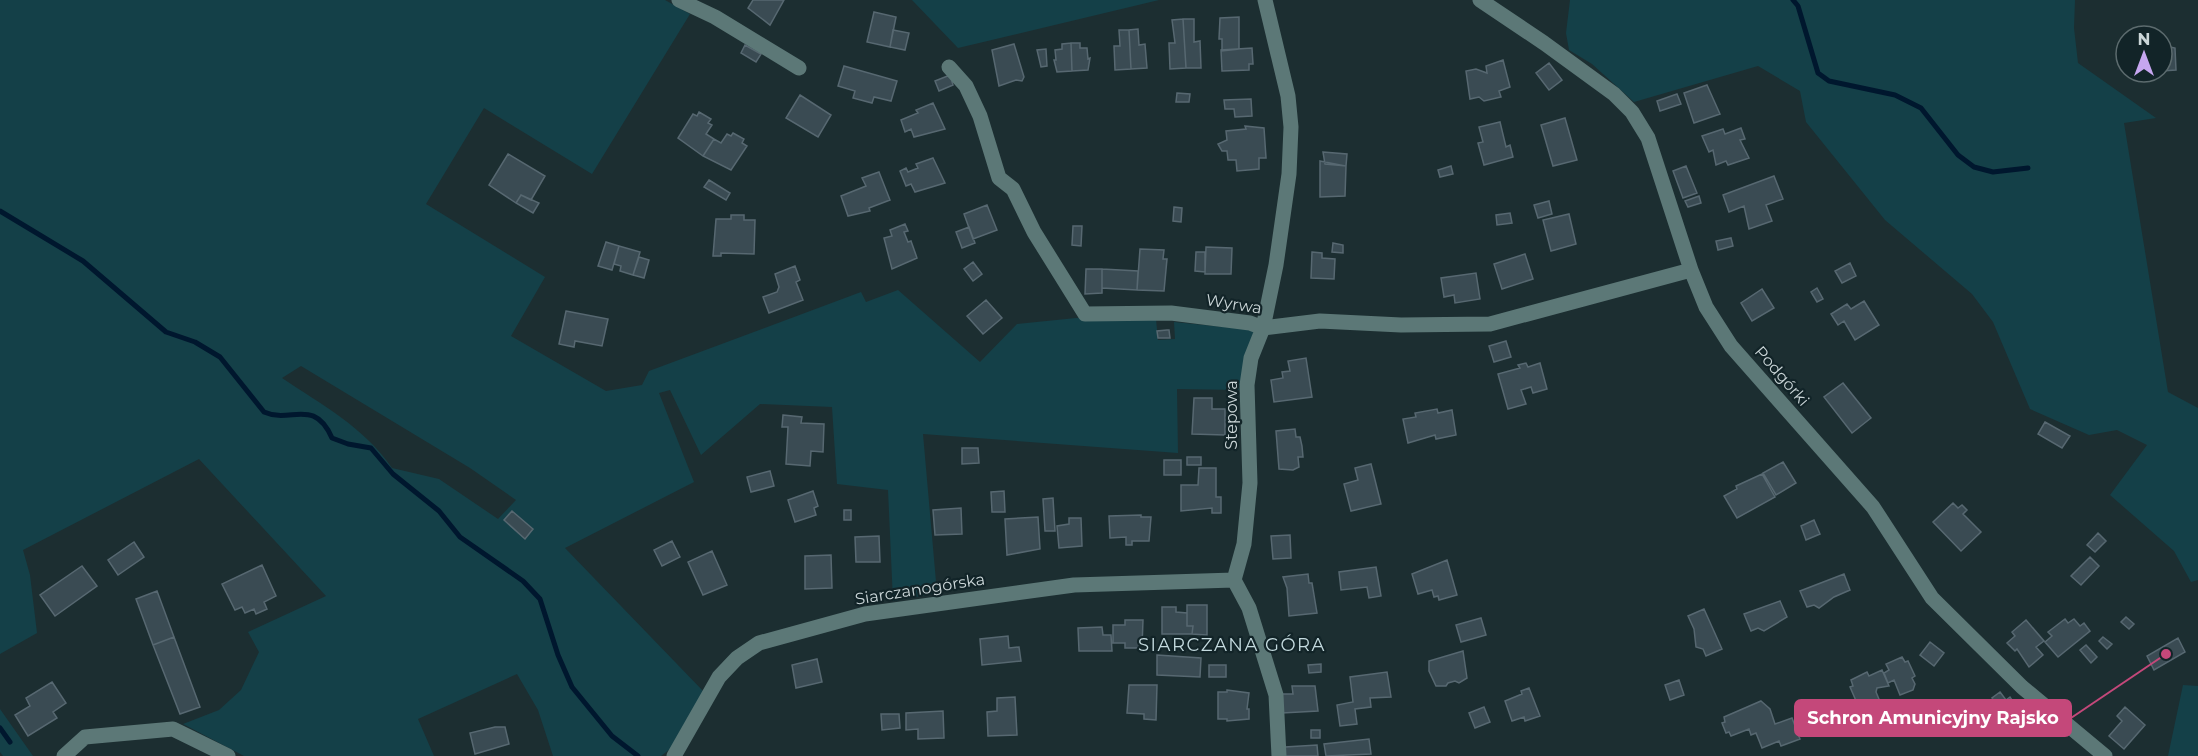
<svg xmlns="http://www.w3.org/2000/svg" width="2198" height="756" font-family="Montserrat,sans-serif">
  <style>
    .green { fill: #144048; fill-rule: evenodd }
    .lines { fill: none; stroke-linecap: round; stroke-linejoin: round }
    .stream { stroke: #00172e; stroke-width: 5 }
    .building { fill: #3a4b53; stroke: #576871; stroke-width: 1.5 }
    .minor { stroke: #5c7877; stroke-width: 15 }
    .labels { text-anchor: middle; dominant-baseline: central; stroke-width: 4.5; stroke-linejoin: round; paint-order: stroke }
    .street-label { font-size: 16px; fill: #cbd6d8; stroke: #122428 }
    .neighbourhood-label { font-size: 18px; letter-spacing: 1.5px; fill: #c5dbdf; stroke: #122428 }
    .leader { fill: none; stroke: #c4487a; stroke-width: 2 }
    .callout-dot { fill: #c4487a; stroke: #122428; stroke-width: 2 }
    .callout { fill: #c4487a; stroke: #c4487a; stroke-width: 2 }
    .callout-label { font-size: 18px; text-anchor: middle; font-weight: bold; fill: #fff }
  </style>
  <rect width="100%" height="100%" fill="#1c2e31"/>
  <path class="green" d="M0,0H665L690,14L592,174L484,108L426,204L545,277L511,336L606,391L642,385L649,371L861,292L866,302L898,290L980,362L1017,324L1076,318L1156,319L1158,340L1175,339L1174,322L1254,330L1239,390L1177,389L1178,453L923,434L937,593L893,601L888,490L837,484L832,407L760,404L701,455L670,390L659,393L694,482L565,548L704,692L674,746L661,756H553L538,710L517,674L418,719L434,756H244L183,724L219,710L241,690L259,652L248,632L326,596L199,459L23,550L30,575L37,633L0,654ZM301,366L470,468L516,500L498,519L439,479L392,468C364,427 322,405 282,378Z
    M912,0H1159L958,48Z
    M1570,0H2075L2074,28L2078,63L2156,118L2124,123L2168,392L2198,408V580L2191,582L2174,551L2110,495L2147,445L2117,430L2089,435L2030,409L1993,322L1972,294L1885,220L1806,122L1800,91L1758,66L1634,102L1592,64L1569,50L1566,33Z
    M2183,685L2198,686V756H2168Z
    M0,709L33,756H3L0,752Z"/>
  <g class="lines">
    <path class="stream" d="M1793,0L1798,6L1818,73L1829,81L1895,95L1921,108L1958,155L1974,167L1993,172L2028,168
      M0,211L83,261L166,332L195,342L220,357L264,412C291,424 314,397 332,438L348,444L371,448L393,474L439,511L460,537L523,581L540,599L558,655L572,687L612,736L638,756
      M0,728L10,742"/>
  </g>
  <path class="building" d="M753,0H784L770,25L748,8Z
    M874,12L896,17L890,47L867,42Z
    M1239,17V49L1222,51V39H1219L1220,18Z
    M1183,19L1186,68L1170,69L1169,43H1175L1172,20Z
    M1183,19H1194V42L1200,41L1201,68H1186Z
    M1138,29L1139,45L1145,44L1147,68L1131,69L1129,30Z
    M893,30L909,33L905,50L890,47Z
    M1119,30H1129L1131,69L1115,70L1114,46H1120Z
    M1071,43L1072,71L1057,72L1054,60H1056L1055,50L1062,49V44Z
    M1071,43H1080V48H1087L1088,59L1090,58L1088,70L1072,71Z
    M1014,44L1024,77L1022,81L1016,80L999,86L992,50Z
    M745,45L761,54L756,62L741,53Z
    M2162,45L2175,48L2176,70L2162,71Z
    M1252,48L1253,64H1249V70L1222,71L1221,50Z
    M1046,49L1047,66L1041,67L1037,50Z
    M1503,60L1510,87L1499,91L1501,97L1484,101L1479,97L1470,99L1466,71L1476,69L1487,73L1486,66Z
    M1549,63L1562,80L1549,90L1536,73Z
    M844,66L897,81L891,101L874,97L872,103L853,98L855,91L838,86Z
    M950,75L953,85L939,91L935,81Z
    M1707,85L1720,114L1694,123L1684,93Z
    M1177,93L1190,94L1189,102H1176Z
    M1677,94L1681,104L1660,111L1657,101Z
    M800,95L831,115L818,137L786,118Z
    M1251,99L1252,116L1235,117L1234,109H1225L1224,100Z
    M933,103L945,129L914,137L911,129L905,132L901,120L918,113L916,110Z
    M699,112L711,119L708,123L712,125L706,134L714,139L703,156L678,138L693,114L697,116Z
    M1565,118L1577,160L1553,166L1541,125Z
    M1500,122L1506,147L1510,145L1513,157L1484,165L1478,143L1483,142L1479,127Z
    M1245,126L1264,128L1266,158H1259V169L1237,171L1236,160H1228L1227,151H1222L1218,144L1227,140L1226,131L1246,129Z
    M1741,128L1745,139L1740,140L1749,158L1728,165L1726,161L1716,165L1713,150L1709,152L1702,136L1723,129L1725,134Z
    M733,133L744,139L742,143L747,146L731,170L703,156L714,139L721,143L727,134L731,136Z
    M1323,152L1347,154L1346,166L1325,164Z
    M508,154L545,176L531,200L521,195L516,203L489,185Z
    M933,158L945,183L915,192L911,184L906,186L900,171L906,168L908,172L918,168L916,164Z
    M1320,161L1346,166L1345,196L1320,197Z
    M1451,166L1453,174L1440,177L1438,170Z
    M1686,166L1697,193L1683,198L1673,171Z
    M879,172L890,200L869,208L870,211L848,216L841,196L866,186L862,178Z
    M1774,176L1783,199L1766,205L1772,221L1749,229L1744,206L1729,212L1723,195Z
    M709,180L730,193L726,200L704,187Z
    M521,195L539,203L533,213L516,203Z
    M1699,196L1701,203L1688,207L1685,201Z
    M1549,201L1552,214L1538,218L1534,205Z
    M987,205L997,230L973,239L964,214Z
    M1174,207L1182,208L1181,222L1173,221Z
    M1510,213L1512,223L1497,225L1496,215Z
    M1569,214L1576,244L1551,251L1543,220Z
    M731,215H744V220H755L754,254L721,253V256H713L716,219H731Z
    M905,224L908,231L904,232L908,242L911,241L917,258L892,269L884,238L892,236L890,230Z
    M1073,226H1082L1081,246L1072,245Z
    M969,227L975,243L962,248L956,232Z
    M1731,238L1733,246L1718,250L1716,241Z
    M606,242L619,246L612,270L598,266Z
    M1333,243L1343,245V253L1332,252Z
    M619,246L640,252L633,275L620,271L621,266L614,264Z
    M1206,247L1232,248L1231,274H1205Z
    M1140,249L1164,250L1163,259H1167L1164,291L1137,290Z
    M1196,252H1205V272L1195,271Z
    M1312,252L1322,253V258L1335,259L1334,279L1311,278Z
    M1525,254L1533,279L1502,289L1494,264Z
    M639,257L649,260L644,278L633,275Z
    M973,262L982,274L973,281L964,269Z
    M1850,263L1856,276L1842,283L1835,271Z
    M795,266L800,280L796,282L803,300L769,313L763,297L777,292L779,287L775,274Z
    M1086,269H1102V293L1085,294Z
    M1102,269L1138,271L1137,290L1102,288Z
    M1476,273L1480,299L1455,303L1454,295L1444,297L1441,278Z
    M1817,288L1823,299L1817,302L1811,292Z
    M1762,289L1774,308L1752,321L1741,303Z
    M986,300L1002,318L983,334L967,316Z
    M1864,301L1879,325L1855,340L1844,321L1838,325L1831,314L1847,304L1851,309Z
    M566,311L608,319L602,346L575,341L574,347L559,344Z
    M1167,330H1169L1170,338H1158L1157,331Z
    M1506,341L1511,357L1494,362L1489,346Z
    M1306,358L1312,397L1274,402L1271,380L1283,378L1282,372L1290,371L1288,361Z
    M1526,363L1528,367L1540,363L1547,389L1533,393L1531,387L1521,390L1526,404L1508,409L1498,374L1520,368L1518,365Z
    M1843,383L1871,418L1852,433L1824,397Z
    M1194,398H1212V409H1225V435L1192,434Z
    M1437,409L1438,413L1452,410L1456,435L1436,439L1435,435L1408,443L1403,419L1416,417L1415,413Z
    M783,415L802,417L801,423L824,424L823,452L811,451L810,466L786,464L788,427H782Z
    M2045,422L2070,436L2062,448L2038,434Z
    M1295,429L1296,437H1300L1302,446L1303,457H1298L1299,467L1293,470L1279,469L1276,431Z
    M962,448H978L979,463L962,464Z
    M1187,457H1201V465H1187Z
    M1164,460H1181V475H1164Z
    M1783,462L1796,483L1776,495L1763,473Z
    M1371,464L1381,504L1351,511L1344,484L1358,480L1355,468Z
    M1199,468H1216V497H1221V513H1212V508L1181,511V485H1198Z
    M770,471L774,486L751,492L747,477Z
    M1762,474L1775,497L1737,518L1724,496L1737,489L1736,486Z
    M813,491L818,506L814,508L816,515L795,522L788,500Z
    M1004,491L1005,512H992L991,492Z
    M1053,498L1055,531H1045L1043,499Z
    M1953,503L1958,508L1962,505L1967,510L1963,514L1981,532L1961,551L1933,522Z
    M961,508L962,534L935,535L933,510Z
    M844,510H851V520H844Z
    M512,511L533,529L525,539L504,520Z
    M1141,515V517H1151L1149,541H1132V545H1126V537L1110,538L1109,516Z
    M1038,517L1040,549L1007,555L1005,519Z
    M1069,518H1081L1082,546L1059,548L1057,526L1069,524Z
    M1814,520L1820,534L1806,540L1801,526Z
    M2098,533L2106,541L2095,552L2087,545Z
    M1290,535L1291,558L1273,559L1271,536Z
    M879,536L880,562H856L855,537Z
    M672,541L680,557L662,566L654,550Z
    M134,542L144,557L118,575L108,560Z
    M712,551L727,585L703,595L688,562Z
    M831,555L832,588L805,589V556Z
    M2090,557L2099,566L2081,585L2071,576Z
    M1447,560L1457,595L1439,600L1438,596L1434,597L1432,590L1418,594L1412,574Z
    M262,565L276,596L264,602L267,609L256,614L254,609L245,613L242,607L235,610L222,584Z
    M82,566L97,586L55,616L40,595Z
    M1376,567L1381,596L1369,598L1367,587L1341,590L1339,572Z
    M1308,574L1309,583H1312L1317,613L1289,616L1287,588L1283,577Z
    M1844,574L1850,590L1834,597L1819,608L1814,605L1807,607L1800,591Z
    M157,591L174,637L153,645L136,599Z
    M1780,601L1787,617L1764,631L1758,628L1751,631L1744,614Z
    M1187,605H1207V635L1192,634L1193,626H1187Z
    M1162,607H1176V612L1187,613V626H1193L1192,634H1162Z
    M1704,609L1722,649L1706,656L1703,649L1696,647L1694,629L1688,616Z
    M2126,617L2134,624L2129,629L2121,622Z
    M1481,618L1486,635L1461,642L1456,625Z
    M2065,619L2068,623L2074,619L2080,626L2084,623L2090,631L2058,657L2045,642L2052,636L2048,632Z
    M1125,620H1143L1142,648H1125V643H1113V625H1125Z
    M2026,620L2044,641L2036,647L2043,655L2029,667L2017,649L2015,651L2007,643L2015,636L2012,632Z
    M1102,627L1103,635H1111L1112,651H1079L1078,628Z
    M1008,636L1009,648L1019,647L1021,661L982,665L980,639Z
    M174,637L200,707L180,714L153,645Z
    M2103,637L2112,644L2107,649L2099,641Z
    M2178,638L2185,652L2154,670L2147,656Z
    M1930,642L1944,653L1934,666L1920,655Z
    M2086,645L2097,657L2091,663L2080,650Z
    M1463,651L1467,678L1459,683L1455,681L1448,683L1446,686H1436L1429,671V661Z
    M1157,655L1201,658L1200,677L1157,675Z
    M1902,657L1905,662L1908,661L1915,676L1912,678L1915,684L1913,690L1900,695L1894,680L1888,683L1884,673L1889,670L1886,664Z
    M817,659L822,682L796,688L792,665Z
    M1321,664V672L1309,673L1308,665Z
    M1209,665H1226V677H1209Z
    M1882,670L1889,686L1877,688L1876,692L1881,704L1869,710L1864,708L1861,702L1857,703L1850,687L1853,686L1851,680L1867,672L1869,676Z
    M1387,672L1391,697L1370,698L1371,707L1355,709L1357,724L1340,726L1337,705L1353,702L1350,677Z
    M1679,680L1684,695L1670,700L1665,685Z
    M52,682L66,703L53,712L57,718L28,736L15,715L30,706L26,698Z
    M1129,685H1157L1156,720L1144,719V714L1127,713Z
    M1292,686H1315L1318,711L1282,713L1280,694H1293Z
    M1529,688L1540,716L1525,721L1524,717L1512,721L1505,701L1522,694L1521,691Z
    M1227,690L1249,693L1247,709H1249V719L1227,721V719H1218V692H1227Z
    M2000,692L2006,700L2010,697L2016,706L2004,715L1992,698Z
    M1015,697L1017,735L988,736L987,712L997,711V698Z
    M1761,701L1770,709L1775,724L1792,718L1800,739L1781,746L1779,741L1762,748L1756,733L1751,735L1749,729L1731,736L1729,732L1726,733L1722,723L1725,722L1724,717Z
    M1484,707L1490,722L1475,728L1469,713Z
    M2125,707L2145,725L2124,749L2109,736L2122,721L2117,716Z
    M943,711L944,738L918,739V729L906,730V713Z
    M881,714H899L900,728L882,730Z
    M495,727H505L509,744L475,754L470,733Z
    M1311,730H1320V738H1311Z
    M1369,739L1371,754L1326,756L1324,744Z
    M1317,745L1318,756H1285V747Z"/>
  <g class="lines">
    <path class="minor" d="M679,0L715,17L799,68
      M1265,0L1288,96L1291,127L1289,174L1276,265L1263,328L1251,358L1247,385L1250,483L1244,544L1234,580L1249,608L1276,695L1279,756
      M1480,0L1544,43L1614,94L1632,112L1648,138L1691,270L1706,307L1731,346L1873,507L1932,598L2022,687L2105,756
      M949,67L966,86L980,116L999,178L1013,189L1034,232L1085,314L1171,313L1250,323L1263,328L1320,321L1401,325L1490,324L1691,270
      M64,756L85,737L173,729L228,756
      M674,756L719,677L737,658L759,643L865,614L1074,585L1234,580"/>
  </g>
  <g class="labels">
    <g class="street-label">
      <text transform="translate(1234 304) rotate(9)">Wyrwa</text>
      <text transform="translate(1782 376) rotate(49)">Podgórki</text>
      <text transform="translate(1231 415) rotate(-90)">Stepowa</text>
      <text transform="translate(920 589) rotate(-9)">Siarczanogórska</text>
    </g>
    <g class="neighbourhood-label">
      <text x="1232" y="645">SIARCZANA GÓRA</text>
    </g>
  </g>
  <path class="leader" d="M2166 654L2071 718"/>
  <circle class="callout-dot" cx="2166" cy="654" r="6"/>
  <rect class="callout" x="1795" y="700" width="276" height="36" rx="6"/>
  <g class="callout-label">
    <text x="1933" y="724">Schron Amunicyjny Rajsko</text>
  </g>
  <g transform="translate(2144 54)"><circle r="28" fill="#122428" stroke="#5c6b6e" stroke-width="1.5"/>
  <path d="M0-4.5L10 22L0 15L-10 22Z" fill="#c6a6f0"/>
  <text y="-9" font-size="16" font-weight="bold" text-anchor="middle" fill="#cbd6d8">N</text>
  </g>
</svg>
